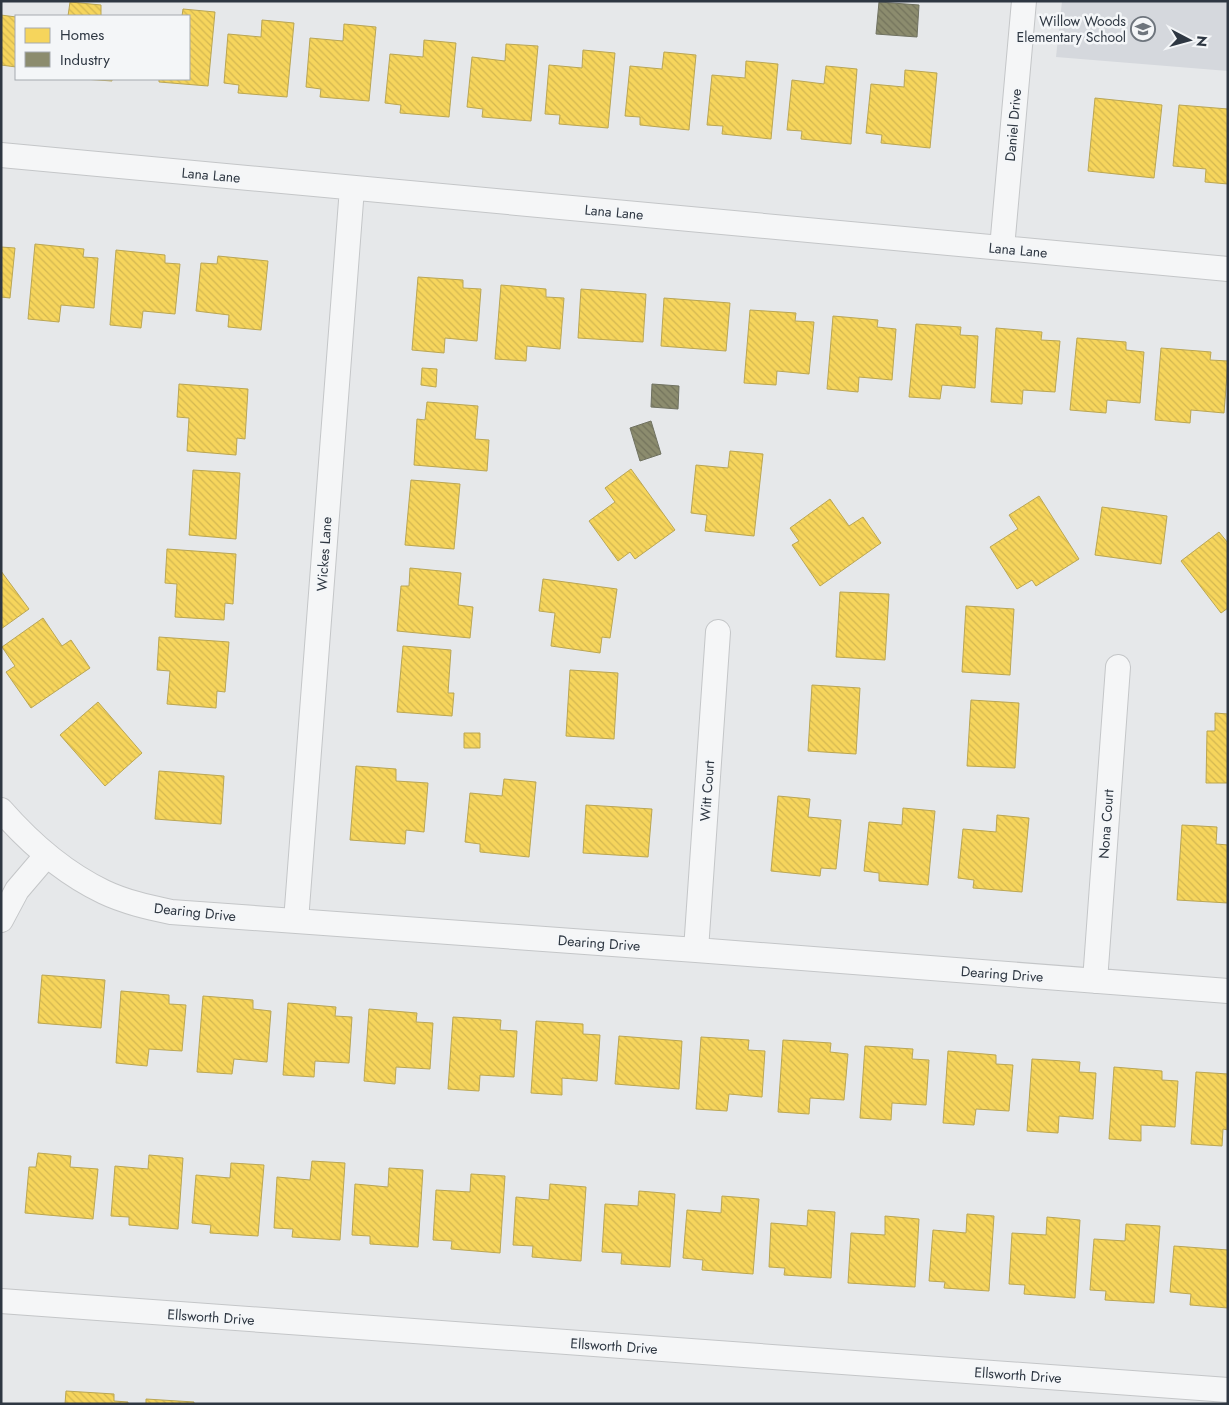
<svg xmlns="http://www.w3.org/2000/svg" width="1229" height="1405" font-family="Jost,sans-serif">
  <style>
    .built { fill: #d5d8dd }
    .homes { fill: url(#homes-back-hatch); stroke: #baa654 }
    .industry { fill: url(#industry-back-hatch); stroke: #707261 }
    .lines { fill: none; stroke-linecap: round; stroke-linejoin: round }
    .street-casing { stroke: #c4c6c8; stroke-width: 26 }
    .street { stroke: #f5f6f7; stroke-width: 24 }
    .labels { text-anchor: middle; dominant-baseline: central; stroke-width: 5; stroke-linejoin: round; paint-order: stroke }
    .poi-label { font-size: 14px; fill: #2e3742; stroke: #f4f6f8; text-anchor: end }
    .street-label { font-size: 14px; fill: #2e3742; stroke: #f4f6f8 }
  </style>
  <defs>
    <pattern id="homes-back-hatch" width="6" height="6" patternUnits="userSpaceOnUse" patternTransform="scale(1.25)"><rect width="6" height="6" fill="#f6d55c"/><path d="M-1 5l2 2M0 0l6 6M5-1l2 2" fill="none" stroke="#d3b751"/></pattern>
    <pattern id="industry-back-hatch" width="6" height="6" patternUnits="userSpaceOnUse" patternTransform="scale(1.25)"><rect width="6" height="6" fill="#8c8c6e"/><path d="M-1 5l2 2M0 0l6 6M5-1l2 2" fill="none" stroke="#73735c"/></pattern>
  </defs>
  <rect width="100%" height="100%" fill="#e6e8ea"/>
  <path class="built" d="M1062,1H1228V71L1056,57Z"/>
  <path class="homes" d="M70,2L101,5V16H68Z
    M183,9L215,12L208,86L159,82V79H189V16H182Z
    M1,15L16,17V67L1,65Z
    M262,20L294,23L287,97L238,93L239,85L224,83L228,34L261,37Z
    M344,24L376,27L369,101L320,97L321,89L306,87L310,38L343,41Z
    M424,40L456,43L449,117L400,113L401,105L385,103L390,54L423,57Z
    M506,44L538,46L531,121L482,117L483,109L467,107L472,57L505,61Z
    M583,50L615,53L608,128L559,124L560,115L545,114L549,65L582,68Z
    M664,52L696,55L689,130L640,125V117L625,116L630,66L662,69Z
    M746,61L778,64L771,139L722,134L723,126L707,125L712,75L745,78Z
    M826,66L857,69L851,144L801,139L802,131L787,130L792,80L824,84Z
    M905,70L937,73L930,148L881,143L882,135L866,133L871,84L904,87Z
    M84,79H112V81Z
    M1095,98L1162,105L1154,178L1088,171Z
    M1179,105L1228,109V184L1205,182L1206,169L1173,166Z
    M35,244L84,249L83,257L98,258L94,308L61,305L59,322L28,319Z
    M1,247L15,248L10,298L1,297Z
    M116,250L165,255V263L180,264L175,314L143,311L141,328L110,325Z
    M218,256L268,261L261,330L228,327L229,315L196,311L201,263L217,264Z
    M418,277L463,280V288L481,289L477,341L445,338L444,353L412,350Z
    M501,285L546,289V297L564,298L560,349L527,346L526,361L495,359Z
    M581,289L646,294L643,342L578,338Z
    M664,298L730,303L726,351L661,346Z
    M750,310L796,313L795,321L814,322L809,374L777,371L776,385L744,383Z
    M833,316L878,320L877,327L896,329L892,380L859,377L858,392L827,389Z
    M916,324L961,327L960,335L978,336L975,388L942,385L940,399L909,397Z
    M996,328L1042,332L1041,340L1060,341L1055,392L1023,390L1022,404L991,402Z
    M1077,338L1126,342V350L1144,352L1140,403L1107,400L1106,413L1070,410Z
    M1161,348L1211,352L1210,360L1228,361L1224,413L1191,410L1190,423L1155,420Z
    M422,368L437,369L436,387L421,385Z
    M179,384L248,389L245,439L237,438L236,455L187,451L189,418L177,417Z
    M427,402L478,406L475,439L489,440L487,471L414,465L417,419L425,420Z
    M730,451L763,454L754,536L705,531L707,515L691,513L696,465L728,468Z
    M631,469L675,530L635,559L630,552L618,561L589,521L615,502L605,488Z
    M193,470L240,473L236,539L189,535Z
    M411,480L460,484L454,549L405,545Z
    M1039,496L1079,559L1036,586L1032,580L1017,589L990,547L1018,529L1009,515Z
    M830,499L849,526L863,517L881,543L820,586L792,545L799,541L790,528Z
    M1102,507L1167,516L1161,564L1095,555Z
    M1219,532L1228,543V608L1221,613L1181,561Z
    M167,549L236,554L233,604L225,603L224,620L175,617L177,584L165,583Z
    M410,568L461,573L458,605L473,607L470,638L397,631L401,586H409Z
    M1,571L29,609L1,629Z
    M543,579L617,589L610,638L602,637L600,653L551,646L555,613L539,611Z
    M840,592L889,594L885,660L836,657Z
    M966,606L1014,609L1010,675L962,672Z
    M43,618L62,646L71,640L90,668L31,708L6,672L15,666L2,647Z
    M159,637L229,642L225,692L217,691L216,708L167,704L170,671L157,670Z
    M403,646L451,650L448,693H454L452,716L397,712Z
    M570,670L618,673L614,739L566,736Z
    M812,685L860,688L856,754L808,751Z
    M971,700L1019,703L1015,768L967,766Z
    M98,702L142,753L105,786L60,735Z
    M1215,713L1228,714V783H1206L1207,731H1215Z
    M464,733H480V748H464Z
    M356,766L396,769V781L428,783L424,832L406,830L405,844L350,840Z
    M159,771L224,776L221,824L155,819Z
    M504,779L536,782L529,857L480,852V844L465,842L470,793L502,796Z
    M778,796L810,799L808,817L841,820L836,869L821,868L820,876L771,871Z
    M586,805L652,809L648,857L583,853Z
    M903,808L935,811L928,885L879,881V873L864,871L869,822L902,825Z
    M997,815L1029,818L1022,892L973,888L974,880L958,878L963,829L996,832Z
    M1182,825L1217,827L1216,844L1228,845V903L1177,900Z
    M42,975L105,980L101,1028L38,1023Z
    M121,991L169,995V1004L186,1005L182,1051L149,1049L147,1066L116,1063Z
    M203,996L253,1000V1009L271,1011L267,1062L234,1059L232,1074L197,1072Z
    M288,1003L336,1007L335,1016L352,1017L349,1063L315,1061L314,1077L283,1075Z
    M369,1009L417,1013L416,1022L433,1023L430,1069L396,1067L395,1084L364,1081Z
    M453,1017L501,1020L500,1030L517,1031L514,1077L480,1075L479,1091L448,1089Z
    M536,1021L583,1024V1034L600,1035L597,1081L562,1078V1095L531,1093Z
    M619,1036L682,1041L679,1089L615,1084Z
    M701,1037L749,1040L748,1050L765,1051L762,1097L729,1094L727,1111L696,1109Z
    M783,1040L831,1043L830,1052L848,1054L844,1100L810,1098L809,1114L778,1112Z
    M865,1046L913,1049L912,1059L929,1060L926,1105L892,1103L891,1120L860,1118Z
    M948,1051L996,1055V1064L1013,1065L1009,1111L976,1109L974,1125L943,1123Z
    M1032,1059L1080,1062L1079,1072L1096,1073L1093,1119L1059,1116L1058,1133L1027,1131Z
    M1114,1067L1162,1071V1080L1178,1081L1175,1127L1141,1125V1141L1109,1139Z
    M1196,1072L1228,1074V1130L1223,1129L1222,1146L1191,1144Z
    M38,1153L71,1156L70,1167L98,1169L93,1219L25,1213L29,1167H36Z
    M149,1155L183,1158L178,1229L129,1225V1217L111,1216L115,1166L148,1169Z
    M312,1161L345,1163L340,1240L292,1237L293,1229L274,1228L277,1177L310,1180Z
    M231,1163L264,1165L258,1236L210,1233L211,1225L192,1223L196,1175L230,1178Z
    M389,1168L423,1170L418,1247L370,1244V1236L352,1235L355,1184L388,1187Z
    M471,1174L505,1176L500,1253L451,1249L452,1241L433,1240L436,1190L470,1192Z
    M550,1184L586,1187L581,1261L532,1257L533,1246L513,1245L516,1197L549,1200Z
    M639,1191L675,1194L670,1267L621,1264L622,1253L602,1252L605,1204L638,1206Z
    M722,1196L759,1199L753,1274L702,1270L703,1260L683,1258L687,1210L721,1213Z
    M808,1210L835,1212L831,1278L784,1275L785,1268L769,1267L771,1223L807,1226Z
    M967,1214L994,1216L989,1291L944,1288L945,1282L929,1281L933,1230L966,1233Z
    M885,1216L919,1219L915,1287L848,1283L851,1233L885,1235Z
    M1047,1217L1080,1220L1075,1298L1024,1294L1025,1285L1009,1284L1012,1233L1046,1235Z
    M1126,1224L1160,1226L1154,1303L1105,1300L1106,1291L1090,1290L1094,1239L1125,1241Z
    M1174,1246L1228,1250V1308L1190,1305L1191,1294L1170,1292Z
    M66,1391L114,1394V1401L128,1402V1404H65Z
    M146,1399L194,1402V1404H146Z"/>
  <path class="industry" d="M879,2L919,5L917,37L876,34Z
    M652,384L679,386L678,409L651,407Z
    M651,421L661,454L640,461L630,428Z"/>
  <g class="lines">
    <defs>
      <path id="street" d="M1,155L1228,269
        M1002,248L1024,1
        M1,810C30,843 64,873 104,892C125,902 148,907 171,912L696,950L1228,991
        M1,920L17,890L46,856
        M296,921L352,188
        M696,950L718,632
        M1095,981L1118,667
        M1,1301L1228,1390"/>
    </defs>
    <use href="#street" class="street-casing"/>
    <use href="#street" class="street"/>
  </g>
  <defs>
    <symbol id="school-ring" viewBox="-11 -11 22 22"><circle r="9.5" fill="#f4f6f8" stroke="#6e757d" stroke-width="1.5"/><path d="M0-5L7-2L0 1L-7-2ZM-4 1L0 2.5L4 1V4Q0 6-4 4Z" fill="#6e757d"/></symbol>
  </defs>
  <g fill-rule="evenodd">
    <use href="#school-ring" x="1129" y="15" width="28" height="28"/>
  </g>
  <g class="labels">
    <g class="poi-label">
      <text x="1126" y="21">Willow Woods<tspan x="1126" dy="16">Elementary School</tspan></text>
    </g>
    <g class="street-label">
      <text transform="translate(1013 125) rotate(-85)">Daniel Drive</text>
      <text transform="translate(211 175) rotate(5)">Lana Lane</text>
      <text transform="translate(614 212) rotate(5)">Lana Lane</text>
      <text transform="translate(1018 250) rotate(5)">Lana Lane</text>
      <text transform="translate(324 554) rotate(-86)">Wickes Lane</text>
      <text transform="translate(707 791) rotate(-86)">Witt Court</text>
      <text transform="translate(1106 824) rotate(-86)">Nona Court</text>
      <text transform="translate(195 912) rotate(6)">Dearing Drive</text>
      <text transform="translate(599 943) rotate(4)">Dearing Drive</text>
      <text transform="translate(1002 974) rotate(4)">Dearing Drive</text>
      <text transform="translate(211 1317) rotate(4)">Ellsworth Drive</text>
      <text transform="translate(614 1346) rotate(4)">Ellsworth Drive</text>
      <text transform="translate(1018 1375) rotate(4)">Ellsworth Drive</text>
    </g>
  </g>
  <rect width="1229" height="1405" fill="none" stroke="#2e3742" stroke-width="5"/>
  <rect x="15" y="15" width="175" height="65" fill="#f4f6f8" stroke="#a5aaaf"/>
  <rect x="25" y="28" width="25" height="15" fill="#f6d55c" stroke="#a5aaaf"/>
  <text x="60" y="40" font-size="15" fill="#2e3742">Homes</text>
  <rect x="25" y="52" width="25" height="15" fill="#8c8c6e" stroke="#a5aaaf"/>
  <text x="60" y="65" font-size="15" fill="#2e3742">Industry</text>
  <g transform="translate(1189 40) rotate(96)" stroke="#f4f6f8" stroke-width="4" paint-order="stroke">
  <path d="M0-4L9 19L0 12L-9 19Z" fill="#2e3742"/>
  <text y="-8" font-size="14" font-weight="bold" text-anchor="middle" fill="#2e3742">N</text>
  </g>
</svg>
